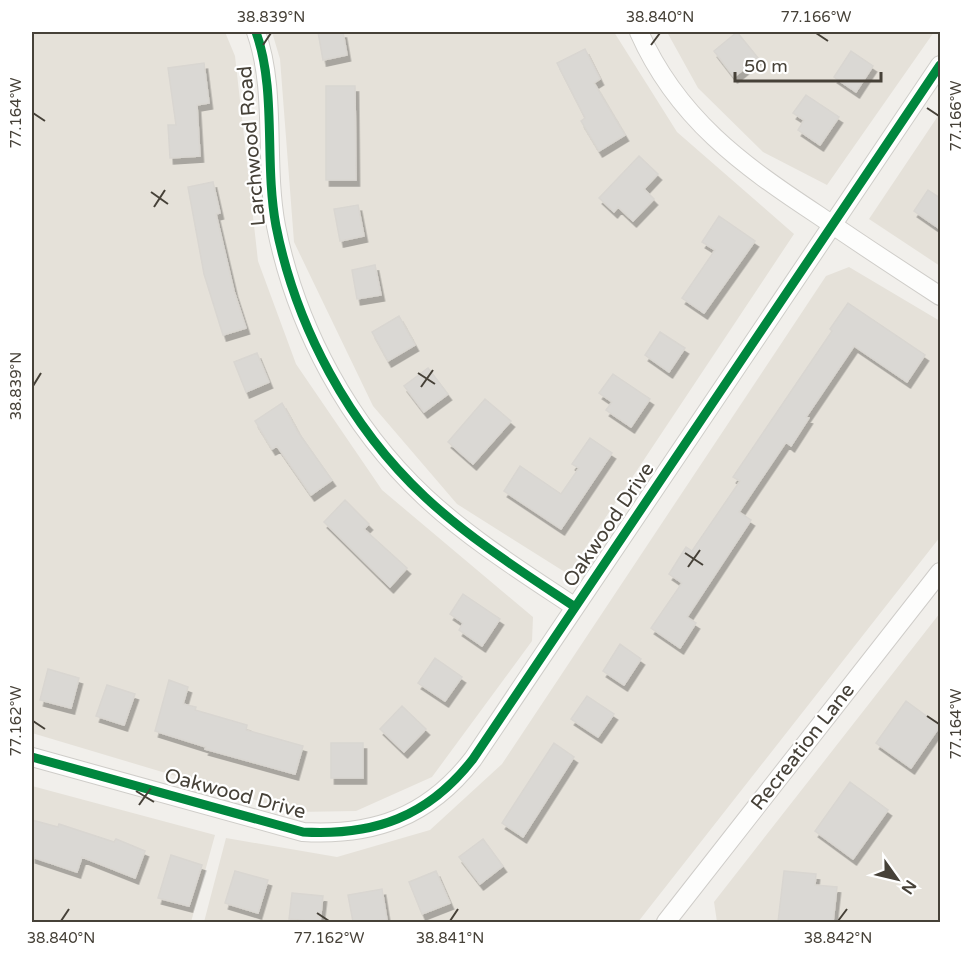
<svg xmlns="http://www.w3.org/2000/svg" width="972" height="954" font-family="'Varela Round',sans-serif">
  <style>
    .residential { fill: #e5e1d9 }
    .building { fill: #dad8d4; stroke: #d9d6d1; stroke-width: 1.5; filter: url(#shadow) }
    .lines { fill: none; stroke-linecap: round; stroke-linejoin: round }
    .street-casing { stroke: #cfcdc9; stroke-width: 20 }
    .street { stroke: #fdfdfc; stroke-width: 18 }
    .cycleway-casing { stroke: #fff; stroke-width: 13 }
    .cycleway { stroke: #00873e; stroke-width: 9 }
    .ticks { fill: none; stroke: #464138; stroke-width: 2 }
    .labels { text-anchor: middle; dominant-baseline: central; stroke-width: 4.5; stroke-linejoin: round; paint-order: stroke }
    .street-label { font-size: 20px; fill: #464138; stroke: #fff }
    .neatline { fill: none; stroke: #464138; stroke-width: 2 }
    .ticks-label { font-size: 15px; text-anchor: middle; fill: #464138 }
  </style>
  <defs>
    <filter id="shadow"><feDropShadow dx="3.5" dy="6" stdDeviation="0" flood-color="#0004"/></filter>
  </defs>
  <rect width="100%" height="100%" fill="#f1efeb"/>
  <path class="residential" d="M32,32H225L235,56L258,261L296,364L382,490L533,617L532,641L432,777L356,811L296,812L32,733Z
    M272,32H614L677,132L794,234L568,574L457,504L373,406L294,242L280,59Z
    M667,32H934L827,185L763,152L698,88Z
    M940,113V266L869,219Z
    M849,267L940,321V537L638,922H204L226,838L337,857L430,830L502,764L826,276Z
    M940,613V922H910L906,920L904,922H717L714,902Z
    M32,786L215,835L191,922H32Z"/>
  <path class="building" d="M318,32H343L347,55L323,60Z
    M737,32L758,58L734,77L714,51Z
    M585,49L600,79L594,83L625,135L599,151L581,121L585,118L557,63Z
    M851,51L873,66L856,92L834,77Z
    M204,63L209,103L197,105L200,156L170,158L168,125H176L168,68Z
    M326,86H355L356,180H326Z
    M806,95L839,117L820,145L798,130L804,120L793,113Z
    M639,156L658,174L644,189L654,199L633,221L618,207L614,212L599,198Z
    M213,182L220,213L216,214L234,291L246,328L223,335L204,274L188,187Z
    M928,190L940,198V229L914,211Z
    M358,205L364,236L340,241L334,209Z
    M719,216L755,241L704,313L682,298L715,250L702,242Z
    M375,265L381,295L357,299L352,270Z
    M848,303L925,355L907,382L854,346L806,417L809,418L791,446L786,442L739,512L751,520L687,617L696,623L680,648L651,628L682,583L669,574L686,547L692,551L740,481L733,477L832,331L830,329Z
    M399,316L415,345L388,361L372,332Z
    M660,332L685,348L669,372L645,355Z
    M257,353L269,382L246,392L234,362Z
    M428,368L448,394L424,412L404,386Z
    M613,374L650,399L631,427L606,410L612,402L599,393Z
    M485,399L511,421L473,464L448,442Z
    M282,403L298,432L332,480L311,495L277,446L272,449L255,421Z
    M590,438L612,453L561,529L504,491L520,466L561,494L579,468L572,464Z
    M345,500L369,524L364,529L407,568L390,587L324,522Z
    M463,594L500,619L482,646L459,630L463,623L450,614Z
    M620,644L641,659L624,685L603,671Z
    M435,658L462,677L445,701L418,683Z
    M48,669L79,678L71,708L40,700Z
    M169,680L188,687L183,704L196,707L195,710L247,725L246,730L303,746L295,774L205,749L206,747L155,731Z
    M107,685L135,694L124,725L96,716Z
    M587,696L614,714L598,737L571,719Z
    M906,701L940,726L911,768L876,743Z
    M402,706L426,729L404,752L380,729Z
    M331,743H363V778H331Z
    M554,743L574,757L523,837L502,823Z
    M850,782L888,810L853,859L815,831Z
    M32,820L58,827L59,824L114,842L116,839L145,851L135,878L82,857L77,872L32,857Z
    M483,839L503,866L480,884L459,857Z
    M171,855L202,865L189,906L158,898Z
    M235,871L268,880L258,913L225,903Z
    M436,871L450,903L422,914L409,882Z
    M784,871L816,874L815,885L837,887L833,922H778Z
    M382,889L387,920L353,922L348,895Z
    M292,893L323,896L320,922L289,919Z"/>
  <g class="lines">
    <defs>
      <path id="street" d="M256,32C277,91 264,162 276,226C296,327 349,426 425,497C470,539 524,573 575,607
        M639,32C677,118 742,165 818,215C859,243 900,270 940,296
        M32,757L303,832C374,836 428,817 473,759L940,65
        M666,922L940,572"/>
    </defs>
    <use href="#street" class="street-casing"/>
    <use href="#street" class="street"/>
    <defs>
      <path id="cycleway" d="M256,32C277,91 264,162 276,226C296,327 349,426 425,497C470,539 524,573 575,607
        M32,757L303,832C374,836 428,817 473,759L940,65"/>
    </defs>
    <use href="#cycleway" class="cycleway-casing"/>
    <use href="#cycleway" class="cycleway"/>
  </g>
  <path class="ticks" d="M816,33L828,41M263,45L271,33M651,45L660,33M927,108L939,116M33,113L45,121M151,192L168,204M154,207L165,190M418,373L435,384M33,386L41,373M421,387L433,370M685,553L703,565M688,567L700,550M927,716L939,724M33,721L45,729M136,791L154,802M139,805L151,788M317,913L329,921M61,921L69,909M450,921L458,909M838,921L847,909"/>
  <g class="labels">
    <g class="street-label">
      <text transform="translate(252 146) rotate(-95)">Larchwood Road</text>
      <text transform="translate(609 525) rotate(-56)">Oakwood Drive</text>
      <text transform="translate(803 747) rotate(-52)">Recreation Lane</text>
      <text transform="translate(235 794) rotate(15)">Oakwood Drive</text>
    </g>
  </g>
  <rect width="972" height="954" fill="none" stroke="#ffffff" stroke-width="66"/>
  <g transform="translate(897 879) rotate(124)" stroke="#ffffff" stroke-width="4.5" paint-order="stroke">
  <path d="M0-4.5L10 22L0 15L-10 22Z" fill="#464138"/>
  <text y="-9" font-size="16" font-weight="bold" text-anchor="middle" fill="#464138">N</text>
  </g>
  <path d="M735 72v9h146v-9" fill="none" stroke="#464138" stroke-width="3"/>
  <text x="744" y="72" font-size="18" fill="#464138" stroke="#ffffff" stroke-width="4.5" paint-order="stroke">50 m</text>
  <rect x="33" y="33" width="906" height="888" class="neatline"/>
  <g class="ticks-label">
    <text x="271" y="22">38.839°N</text>
    <text x="660" y="22">38.840°N</text>
    <text x="816" y="22">77.166°W</text>
    <text transform="translate(16 113) rotate(-90)" y="5">77.164°W</text>
    <text transform="translate(956 116) rotate(-90)" y="5">77.166°W</text>
    <text transform="translate(16 386) rotate(-90)" y="5">38.839°N</text>
    <text transform="translate(16 721) rotate(-90)" y="5">77.162°W</text>
    <text transform="translate(956 724) rotate(-90)" y="5">77.164°W</text>
    <text x="61" y="943">38.840°N</text>
    <text x="329" y="943">77.162°W</text>
    <text x="450" y="943">38.841°N</text>
    <text x="838" y="943">38.842°N</text>
  </g>
</svg>
